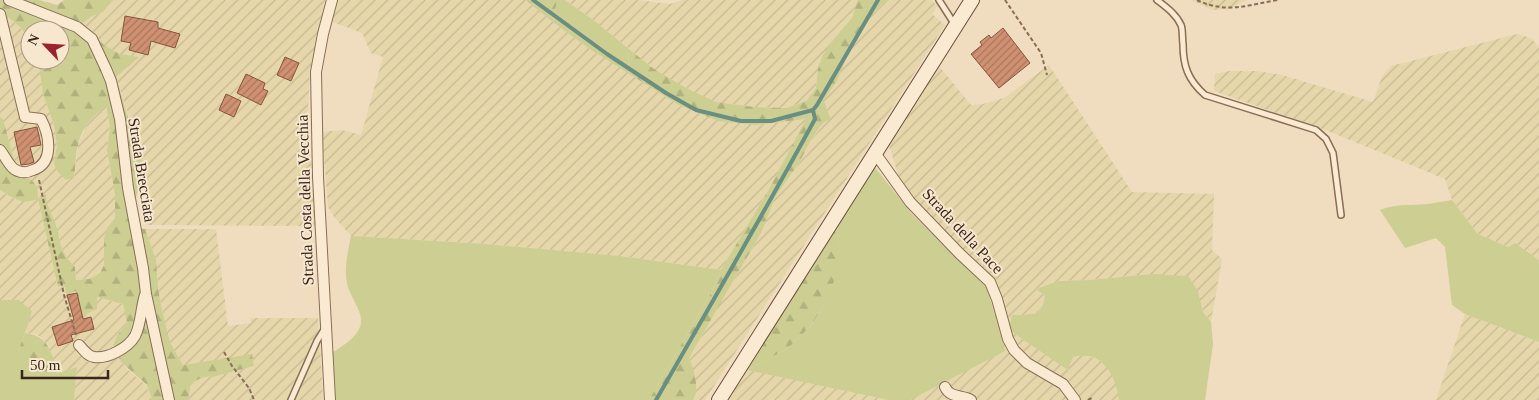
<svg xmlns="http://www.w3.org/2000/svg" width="1539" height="400" font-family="Georgia,serif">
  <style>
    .farmland { fill: url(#farmland-furrows) }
    .grass { fill: #ccce92 }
    .forest { fill: url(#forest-firs) }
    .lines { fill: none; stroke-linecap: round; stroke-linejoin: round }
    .stream { stroke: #698f82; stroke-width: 4 }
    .building { fill: url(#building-hatch); stroke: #89533b }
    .lane-casing { stroke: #896d56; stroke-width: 8 }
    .street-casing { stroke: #896d56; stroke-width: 12 }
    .secondary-casing { stroke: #6a4e3a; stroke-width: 16 }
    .path { stroke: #896d56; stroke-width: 2; stroke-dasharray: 4 2.5; stroke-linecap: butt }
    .lane { stroke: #faead2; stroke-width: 5 }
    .street { stroke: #faead2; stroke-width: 10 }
    .secondary { stroke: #faead2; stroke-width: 14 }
    .labels { text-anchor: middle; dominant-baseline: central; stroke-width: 4; stroke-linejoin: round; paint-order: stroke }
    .street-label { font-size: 16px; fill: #38271c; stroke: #f7e7ce }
  </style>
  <defs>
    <pattern id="farmland-furrows" width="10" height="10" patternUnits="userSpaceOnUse" patternTransform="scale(1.25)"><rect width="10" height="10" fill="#e6d7ab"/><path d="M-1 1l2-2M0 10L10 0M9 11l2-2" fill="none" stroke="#c6b993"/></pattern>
    <pattern id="forest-firs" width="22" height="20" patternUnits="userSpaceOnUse" patternTransform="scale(1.25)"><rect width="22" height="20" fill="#ccce92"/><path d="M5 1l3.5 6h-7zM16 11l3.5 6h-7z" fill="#b0b17d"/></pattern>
    <pattern id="building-hatch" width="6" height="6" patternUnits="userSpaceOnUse" patternTransform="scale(1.25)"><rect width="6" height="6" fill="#d09172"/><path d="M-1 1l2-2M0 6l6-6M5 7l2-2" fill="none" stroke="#aa765d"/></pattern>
  </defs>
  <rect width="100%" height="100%" fill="#f0dcbe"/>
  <path class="farmland" d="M113,0H325L310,71L308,112L315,226L145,225L146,192L143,166L134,132L116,76L120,54L104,45L83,23L92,16L103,12Z
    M335,0H526L591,50L641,80L677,104L756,125L807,119L769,189L721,270L620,256L486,244L351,236L334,217L328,207L322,132L342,130L361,135L383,57L371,53L362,33L330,21Z
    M565,0H637L670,4L682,0H858L853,18L818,68L816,88L806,101L787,108L754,107L716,102L688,90L654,69L596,22Z
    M889,0H931L938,6L932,14L945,25L705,400H693L695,396L689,358L761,233L776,196L799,163L811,140L826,121L827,110L824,100L837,81L845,61L870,17L884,3Z
    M1191,0H1247L1229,9L1213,10Z
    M3,13L21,28L30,39V60H38L43,94L54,125L57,145L54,164L74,177L78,145L86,126L96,113L106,106L110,127L107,150L115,195V218L107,228L104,238V265L100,273L89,279L76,280L75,267L67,258L61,246L47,203L46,195L38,198L58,287L65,285L76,290L82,316L97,309L96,297L123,304L127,323L117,334V356L127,369L147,386L152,400H74L77,367L57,373L49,347L41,337L34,334L25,333L29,322L19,300H0V190L16,200L18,174L3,119L0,117V25L17,111L24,110Z
    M1517,34L1531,38L1539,47V260L1515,243L1508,247L1478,234L1452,200L1445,179L1328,131L1214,91L1215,74L1229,71H1257L1282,75L1373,102L1382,76L1391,66Z
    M1049,65L1132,192L1214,194L1212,250L1222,259L1211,322L1203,312L1198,291L1152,274L1090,280L1058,281L1036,289L1045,296L1043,305L1038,313L1023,315H1012L1068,370L1073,357L1081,354L1095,358L1102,362L1108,368L1114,378L1118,388L1119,400H910L993,308L991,301L999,299L903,190L889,146L939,66L971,105L983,104L1004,98Z
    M145,229H216L228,326L251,323L250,318H318L319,329L288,400H188L191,384L201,378L209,376L213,377L254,366L252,355L183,365L170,342L162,310L158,288L156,259Z
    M1465,314L1539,342V400H1436Z
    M320,344L323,400H293L317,348Z
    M747,370L790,378L889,400H729Z"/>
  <path class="grass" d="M557,0H565L596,22L629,49L628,73L591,50L553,22Z
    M873,165L911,213L987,288L1005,351L910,400H889L747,370L787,349L811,326L824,304L840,248L837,234L839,219Z
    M1452,200L1478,234L1508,247L1515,243L1539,260V342L1465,314L1452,305L1445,247L1436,238L1405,248L1380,210C1399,203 1409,206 1428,204C1436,203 1444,201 1452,200Z
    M351,236L486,244L620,256L721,270L715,286L649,400H334L332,353C343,346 363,334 361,319C361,310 349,294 347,283C344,268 348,251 351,236Z
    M1152,274L1188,276L1198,291L1203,312L1211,322L1213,344L1205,400H1119C1116,376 1102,349 1073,357L1068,370L1009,330L1012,315H1023L1038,313L1043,305L1045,296L1036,289L1058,281L1090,280Z
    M0,300H19L32,311L29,322L18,351L47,376L77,367L74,400H0Z"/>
  <path class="forest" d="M0,0H39L57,5L64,0H113L103,12L92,16L83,23L104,45L120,54L139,57L116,77L143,166L139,189L130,211L134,228L145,229L156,259L158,288L162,310L170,342L183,365L252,354L254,366L213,377C204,375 198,380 191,384L188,400H152L147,385L121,362L113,346L117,335L127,323L123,304L97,297V309L82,316L76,291L66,294L65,285L58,287L38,199C21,205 15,199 0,190V117L3,119L18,174C32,179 38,182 38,198L46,195L47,203L56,225L61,246L67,258L75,267L76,280L89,279L100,273L104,265V238L107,228L115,218V195L107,150L110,127L106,106C92,116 81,129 78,145C75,155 76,166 74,177L66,180L58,172L54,164L57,145L54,125L43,94L38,60H60V30H30V39L21,28L0,10Z
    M526,0H557L553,22L528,2Z
    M858,0H889L884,3L870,17L845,61L837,81L824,100L827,110L831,119L826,121L820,127L811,140L799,163L776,196L761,233L689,358C694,370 700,388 693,400H649L715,286L721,270L769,189L806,119L756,125L718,121L677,104L628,73L629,49L654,69L688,89L716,102L754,107L787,108L806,101L816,88L818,68L823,55L833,40L852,18Z
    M839,219L837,234L840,248L838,272L824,304L811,326L787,349L747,370Z
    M25,333C49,336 52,353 57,373L47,376L32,375L19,362L18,351Z"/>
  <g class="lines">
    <path class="stream" d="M533,0L607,54L666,93L696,110L741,121H771L813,110L817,105L878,0
      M656,400C710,306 764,213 815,119L813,110"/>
  </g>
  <path class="building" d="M125,16L158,22V28L180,34L175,48L151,41L148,55L129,50L131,43L121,41Z
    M1003,28L1030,63L999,88L971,54L982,45L980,42L989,35L991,38Z
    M285,57L299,63L291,81L277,75Z
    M246,74L265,83L263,89L268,91L261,105L237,93Z
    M226,94L241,101L234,117L219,110Z
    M37,127L41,145L30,147L34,162L29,164L21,165L14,132Z
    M77,293L83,319L91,317L94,329L71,335L73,341L58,346L52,327L74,320L67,295Z"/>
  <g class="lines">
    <defs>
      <path id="lane" d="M939,0L955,25
        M1157,0C1166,7 1176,14 1181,25C1183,30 1182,38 1183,44C1183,66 1188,80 1205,95L1316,130L1326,139L1333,153L1341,215
        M291,400L317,341L325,328"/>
      <path id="street" d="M9,0L77,27L92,39L106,69L111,81L120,119L128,188L143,268L146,294L169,400
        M0,14L25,117L41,119C49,134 55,163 33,170C27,173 20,173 14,169C8,164 5,156 0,150
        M875,153L910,202L959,253L990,282L997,299L1008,339L1014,350L1027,363L1063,384L1075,400
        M79,345C84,350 87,356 94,357C108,359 128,348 135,336C141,325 141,307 145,295
        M945,387C950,398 962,395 971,400
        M330,400L318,177L316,72L323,34L332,0"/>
      <path id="secondary" d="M719,400L972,0"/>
    </defs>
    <use href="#lane" class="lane-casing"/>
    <use href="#street" class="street-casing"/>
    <use href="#secondary" class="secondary-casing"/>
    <path class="path" d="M1005,0L1041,53L1047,75
      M1197,0C1226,14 1248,5 1278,0
      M39,180L64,295L76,335
      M224,352L232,366L249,388L254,400
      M1088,400L1092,398"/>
    <use href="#lane" class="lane"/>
    <use href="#street" class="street"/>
    <use href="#secondary" class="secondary"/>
  </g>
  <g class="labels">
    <g class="street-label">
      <text transform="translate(142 170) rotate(81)">Strada Brecciata</text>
      <text transform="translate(305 200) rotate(-92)">Strada Costa della Vecchia</text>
      <text transform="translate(963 231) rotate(47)">Strada della Pace</text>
    </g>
  </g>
  <g transform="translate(45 45) rotate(295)"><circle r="24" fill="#f7e7ce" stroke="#ab9a87"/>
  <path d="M0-4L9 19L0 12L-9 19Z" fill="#9b232f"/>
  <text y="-8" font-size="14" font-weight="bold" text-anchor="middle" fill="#38271c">N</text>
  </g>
  <path d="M22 370v8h86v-8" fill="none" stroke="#38271c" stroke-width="2.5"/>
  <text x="30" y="370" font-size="15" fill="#38271c" stroke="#f7e7ce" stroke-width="4" paint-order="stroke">50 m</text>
</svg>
